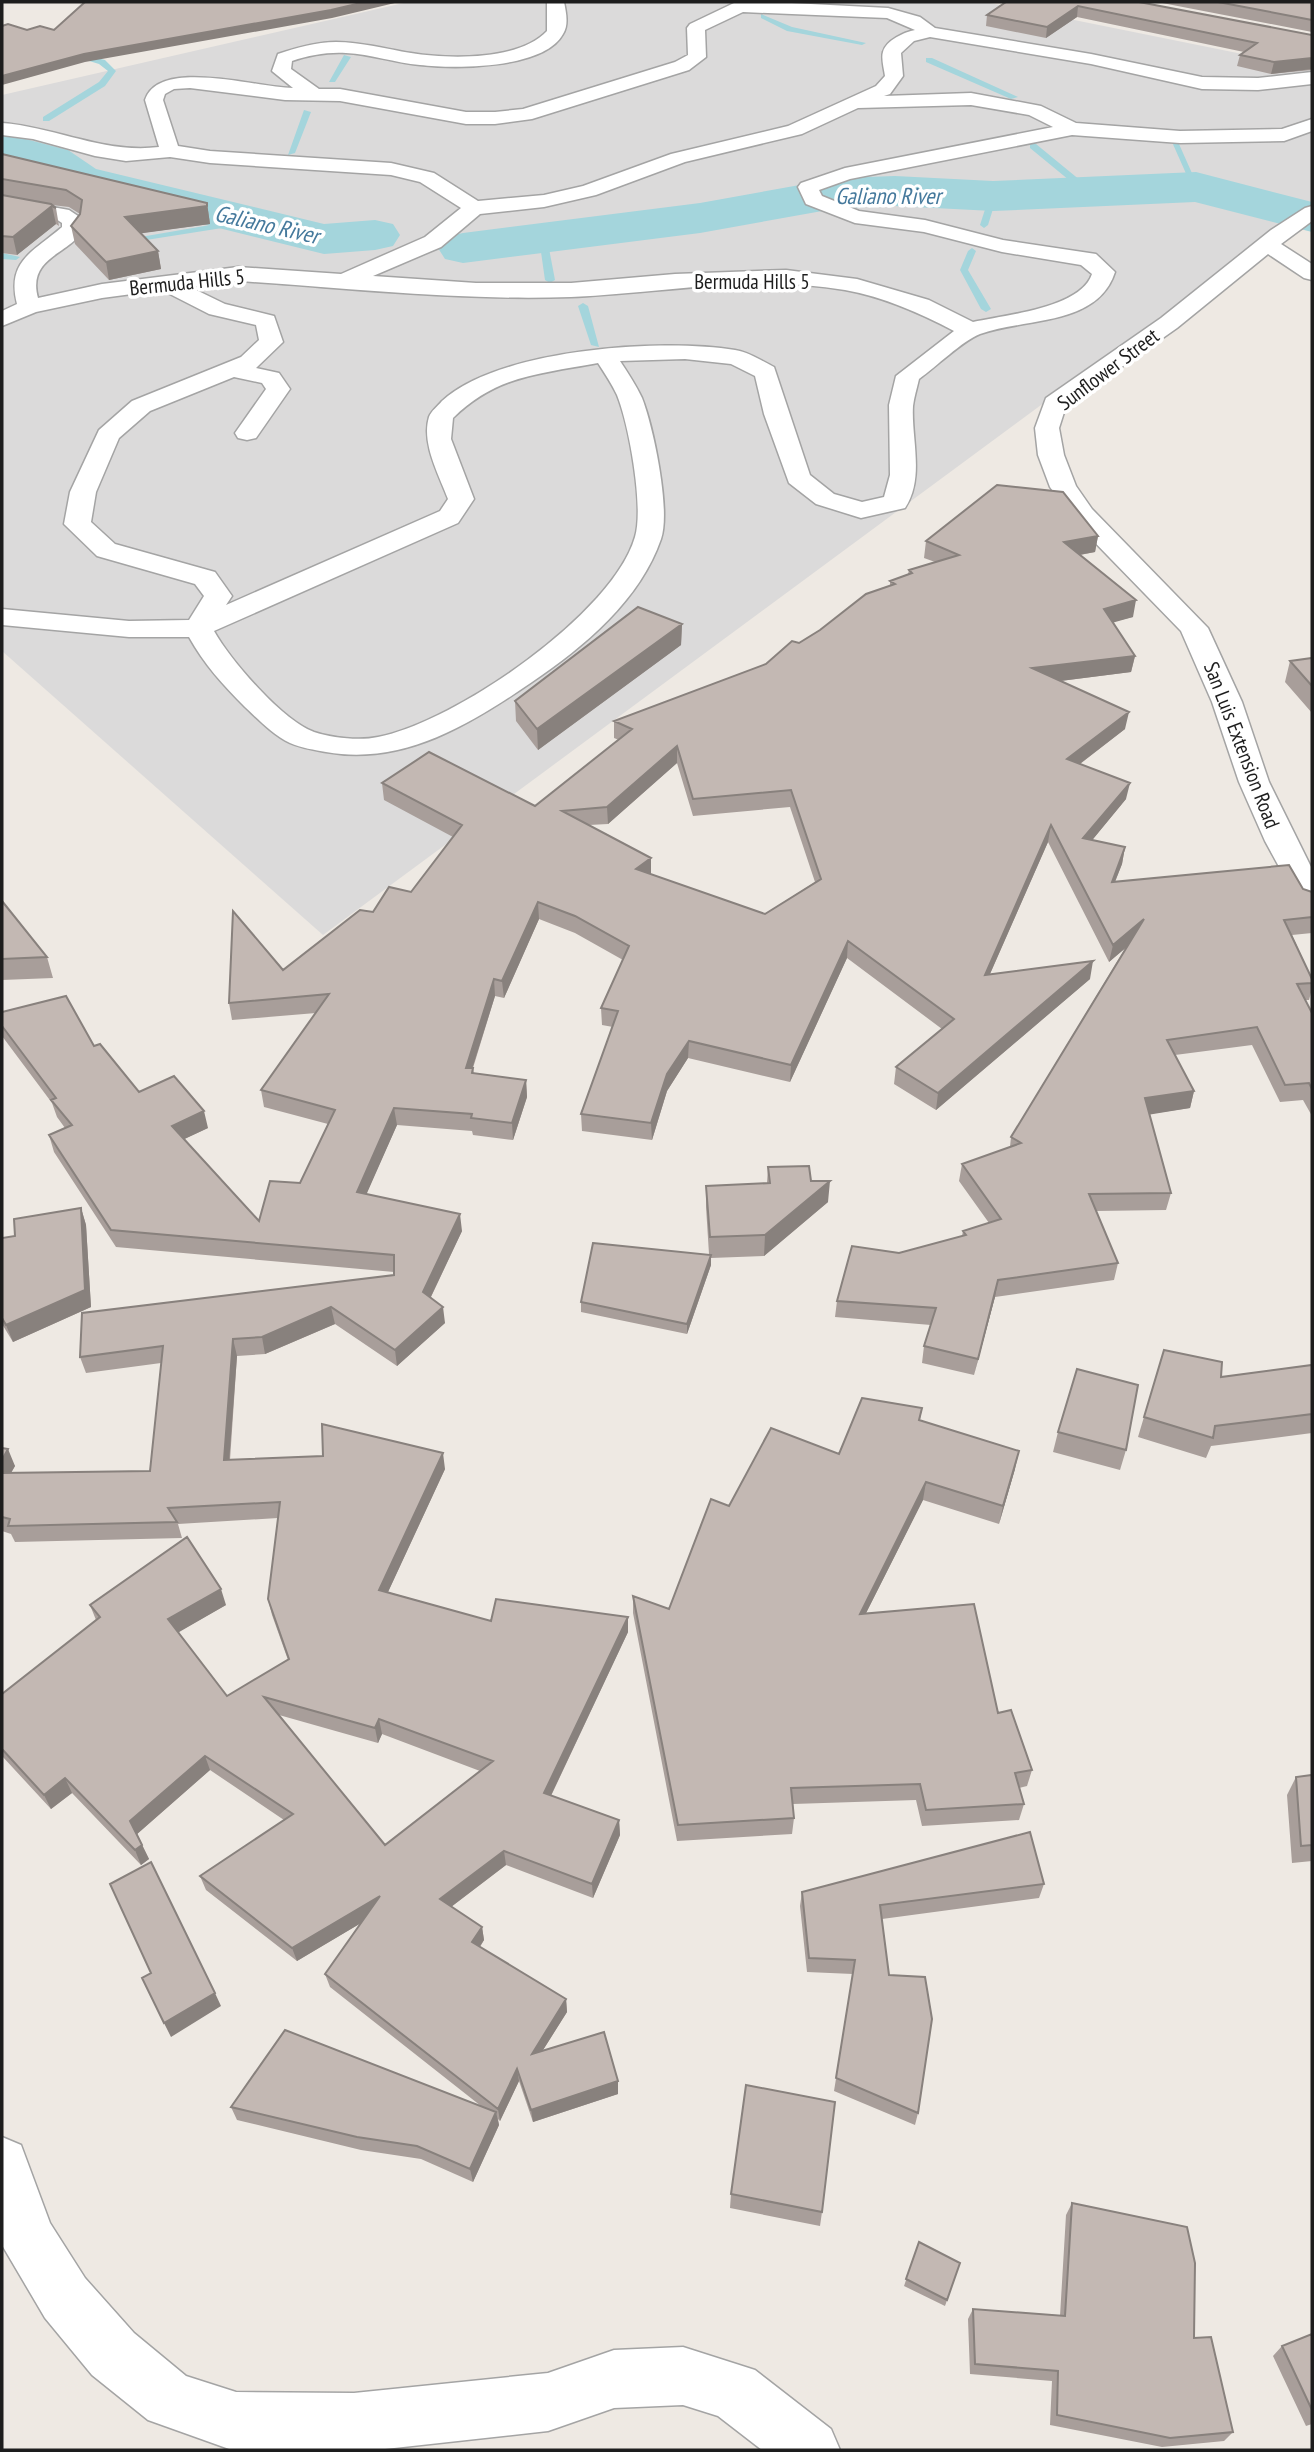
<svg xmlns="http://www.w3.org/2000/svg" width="1314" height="2452" font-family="'PT Sans Narrow',sans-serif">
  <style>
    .residential { fill: #dbdada }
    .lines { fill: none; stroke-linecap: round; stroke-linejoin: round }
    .stream { fill: #a4d5dc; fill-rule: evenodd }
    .river { fill: #a4d5dc; fill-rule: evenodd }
    .minor-casing { stroke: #a4a4a4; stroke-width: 3 }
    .minor { fill: #fff; fill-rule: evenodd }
    .wall { fill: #a89e9a; fill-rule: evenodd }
    .shaded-wall { fill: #88817d }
    .building { fill: #c3b8b3; stroke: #88817d; stroke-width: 2; fill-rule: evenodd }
    .labels { text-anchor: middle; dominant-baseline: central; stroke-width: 7; stroke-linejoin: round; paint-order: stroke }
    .far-street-label { font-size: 21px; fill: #1d1d1d; stroke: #fff }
    .far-water-label { font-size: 23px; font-style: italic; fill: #45799c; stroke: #fff }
  </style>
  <rect width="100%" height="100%" fill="#eee9e3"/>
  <path class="residential" d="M408,2H985L1312,68V205L323,935L2,651V95Z"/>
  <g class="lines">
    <path class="stream" d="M761,14L792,27L866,43L862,45L787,31L761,18Z
      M73,52L105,60L116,71L105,86L49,121H43V117L99,82L108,71L99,64L73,56Z
      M344,55L351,57L335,82H329Z
      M926,58H932L1018,97L1011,99L926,62Z
      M304,110L311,112L295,153L288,155Z
      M1172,142L1179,144L1199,189L1192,187Z
      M1030,144H1036L1092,190V194H1086L1030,148Z
      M990,194L997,196L988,225L984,228L980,225Z
      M251,218L254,219V223L127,243L123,240Z
      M543,235L547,238L555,280L550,283L545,280L539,238Z
      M972,248L976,251L968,270L991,309L986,312L981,309L960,270L968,251Z
      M2,253L20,257L16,260L2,259Z
      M583,303L588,306L599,347L591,345L578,306Z"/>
    <path class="river" d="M2,133L68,150L96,169L324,224L375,220L393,224L400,235L393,246L375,250L324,254L62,189L34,170L2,161Z
      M1196,172L1312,202V232L1195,202L993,211L895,206L839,208L700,233L463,263L445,259L438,248L445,237L463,233L700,203L839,178L895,176L993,181Z"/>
    <defs>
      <path id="minor" d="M547,2H564C566,12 569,25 563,34C544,69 456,69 420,65C395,63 371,54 346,53C327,52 310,55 292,61L291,69L319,89H340L466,112H495L523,109L675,62L688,55L687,28L690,24L734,3L772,2L888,8L920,17L935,28L1091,54L1202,77L1258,78L1312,72V84L1258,90L1202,89L1091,64L930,37L914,41L901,53L903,76L890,94L884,96L971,93L1041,106L1076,123L1180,131L1282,129L1312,119V131L1284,141L1180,143L1072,135L850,179L819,190L822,196L859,211L925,220L1003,240L1096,254L1115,272C1098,326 1025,318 980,334C962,341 936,367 919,379C917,388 914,397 913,406C911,438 925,478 905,508L861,518L816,504L789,483L764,414L755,376L731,364L685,359L620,361C628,373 636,385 642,398C653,426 671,510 661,539C640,600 584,647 532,682C471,724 403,766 326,752C315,750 301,748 290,743C273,735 258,719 245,707C223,685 204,664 189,637H129L2,625V609L129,621L189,620L204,596L195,584L97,556L64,524L70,492L99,430L132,401L241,357L259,340L256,325L209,314L162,290L102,298L36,312L2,326V311L17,304C6,261 33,252 62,227V223L56,219L2,210V198L69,210L84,220C84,254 25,251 38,298L102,284L238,267L341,274L425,237L461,208L420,182L391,175L210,163L170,157L126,161L95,156L33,139L2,135V123C56,127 104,154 159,147L145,100C159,57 258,88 293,88L272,71L278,54C296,48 316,42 336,42C361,42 386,49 411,53C448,59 519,61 547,31ZM743,12L887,18L915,30C905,32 886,40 883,52C881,58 884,69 885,76L876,86L788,126L671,154L583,186L544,195L478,201L434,173L391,163L210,151L178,146L163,100L165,94L174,89L190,88L285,100L340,101L466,124H495L532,119L689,70L706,57L705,30ZM971,105L1029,115L1053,127L845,168L801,183L798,187L806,204L855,223L924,232L1002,252L1081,265L1092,274C1081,308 1005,315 973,322L929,300L857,279L786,270L675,274L571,283H476L373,276L441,247L480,214L544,207L596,195L685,162L802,134L858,108ZM238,281C348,288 460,301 571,297C662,293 754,274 845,290C884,297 920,313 954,331L896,376L889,405L890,475L884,497L862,502L834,494L810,475L774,367C762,361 749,352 735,350C661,338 498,349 442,401C438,406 431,411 429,417C421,443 439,475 448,499L440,511L226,605L232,596L215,572L115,544L91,522L96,492L119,438L150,411L234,377L262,383L266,389L235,433L238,438L247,440L256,438L290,389L279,373L256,368L283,342L274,316L225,304L190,287ZM598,363C605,374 612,384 617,395C629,425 644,507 635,537C613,614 455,722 378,737C360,741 332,738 314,732C282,720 231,661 214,631L458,523L474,499L451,439L453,418C497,375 540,374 598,363Z
        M1312,206V221L1281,244L1312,264V280L1304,278L1268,254L1177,328L1066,406L1059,428L1064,455L1076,486L1092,509L1208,628L1242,702L1269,782L1312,869V908L1300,905L1265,841L1239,782L1212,702L1181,631L1074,521L1050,487L1038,455L1035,428L1046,398L1161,318L1271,230L1305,208Z
        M2,2137L21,2145L50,2223L85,2278L134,2333L186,2376L236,2392L354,2393L548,2373L614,2350L683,2347L755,2370L831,2429L840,2450H762L718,2416L683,2405L614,2408L548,2431L376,2450H232L148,2420L92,2375L45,2318L2,2245Z"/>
    </defs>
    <use href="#minor" class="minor-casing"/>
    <use href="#minor" class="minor"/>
  </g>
  <path class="wall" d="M1006,2H1139L1312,35V70L1271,74L1237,66L1240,55L1244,52L1077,17L1046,38L986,26L987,15Z
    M1157,2H1312V32Z
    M2,154L207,203L210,224L141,233L158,251L161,269L109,280L75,244L71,226L80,214L69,207L52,205L56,208L59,226L56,224L17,255L2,253Z
    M1098,536L1095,552L1080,555L1133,617L1112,622L1135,656L1131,672L1060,681L1125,729L1080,764L1126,799L1092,840L1125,847L1122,864L1115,882L1303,889L1312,892V933L1292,935L1312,979V989L1309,1000H1305L1312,1013V1116L1303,1100L1280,1102L1252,1045L1175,1055L1194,1091L1190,1108L1149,1114L1171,1193L1166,1210L1096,1211L1118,1263L1114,1280L995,1297L974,1375L922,1363L924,1346L931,1325L835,1317L837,1301L899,1253L962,1236L963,1231L989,1223L959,1181L962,1164L1010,1147L1011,1137L1126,947L1109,962L1048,842L990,974L1090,979L936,1110L894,1084L896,1067L942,1029L847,958L790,1082L688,1058L667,1091L652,1140L582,1131L581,1114L613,1027L602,1025L601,1008L623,960L575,933L539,919L504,998L495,996L473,1068L474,1074L526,1080L527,1097L513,1140L473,1135L472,1131L397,1125L366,1194L462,1231L431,1297L445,1323L397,1366L335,1324L265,1354L237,1356L230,1460L445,1469L388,1592L491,1621L628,1617V1632L551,1796L619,1820L620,1835L593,1898L506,1865L451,1907L482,1927L484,1940L480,1947L566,1999L567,2012L543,2050L618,2081V2094L533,2122L519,2081L500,2121L498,2119L499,2125L473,2182L421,2159L361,2150L237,2120L231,2107L481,2106L330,1987L325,1974L361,1923L297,1961L206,1890L200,1876L284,1820L210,1770L137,1834L149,1859L141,1865L72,1793L51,1809L2,1756V1694L96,1620L90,1605H226L178,1632L227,1696L288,1660L272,1615L268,1599L278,1518L178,1524L182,1538L15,1542L11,1534L2,1531V1448L15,1466L11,1473L150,1471L161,1363L86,1373L80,1357L394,1275V1272L116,1247L54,1152L49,1135L65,1128L57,1117L52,1103L2,1036V1012L94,1046L139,1092L208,1128L184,1139L259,1221L300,1183L328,1124L264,1107L261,1090L316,1013L232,1020L229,1003L283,970L373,912L411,892L453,837L384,800L382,783L535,806L619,740L614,738V721L766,664L890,586V581L908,574L909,570L935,562L924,558L926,541ZM677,763L693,816L790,807L815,882L765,914L651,874V858L589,825L608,824ZM279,1715L378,1743L382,1734L480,1771L385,1845Z
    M682,624L681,645L538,750L516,721L515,701Z
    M1312,658V713L1285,682L1290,661Z
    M2,901L47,957L53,978L2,980Z
    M768,1167L811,1181L828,1202L764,1256L711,1258V1265L687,1334L581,1312V1302L709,1254L706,1207V1186L767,1183Z
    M81,1208L86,1225L91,1307L13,1342L2,1324V1238L15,1236Z
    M1164,1350L1221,1377L1312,1365V1433L1211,1446L1206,1458L1138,1437Z
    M922,1408L920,1420L1015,1469L999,1524L923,1500L866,1613L998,1713L1032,1770L1027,1786L1019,1788L1024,1804L1019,1820L922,1826L916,1800L793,1804L794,1818L792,1834L677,1841L633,1613V1596L669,1609L729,1506L839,1454Z
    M1058,1432L1126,1450L1120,1470L1053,1452Z
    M1312,1775V1861L1292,1863L1287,1795L1296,1777Z
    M1044,1884L1039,1898L882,1919L889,1975L918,2113L915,2125L834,2091L853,1974L807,1972L800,1906L802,1892Z
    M731,2194L822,2212L820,2226L730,2208Z
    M1072,2203L1194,2338L1233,2432L1224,2441L1162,2447L1050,2425L1052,2381L970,2374L968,2319L973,2309L1060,2316L1066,2215Z
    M919,2242L960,2263L945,2306L904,2286Z
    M1312,2334V2424L1306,2426L1273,2356L1282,2346Z"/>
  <path class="shaded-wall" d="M365,2H399L332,18L85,62L2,85V76L84,54Z
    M1078,6L1077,17L1046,38L1047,27Z
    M1312,58V69L1271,74L1274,62Z
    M207,203L210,224L129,235L125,217Z
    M52,206L56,224L17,255L13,237Z
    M158,251L161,269L109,280L106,262Z
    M1098,536L1095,552L1062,558L1064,542Z
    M1136,600L1133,617L1101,626L1104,609Z
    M682,624L681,645L538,750L537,729Z
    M1135,656L1131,672L1029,685L1032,668Z
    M1129,712L1125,729L1064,776L1067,759Z
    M677,746V763L608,824L607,807Z
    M1130,783L1126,799L1080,855L1083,838Z
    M1051,825L1048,842L982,992L985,975Z
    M1125,847L1122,864L1108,899L1112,882Z
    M651,858V875L636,869Z
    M538,902L539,919L504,998L502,981Z
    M1144,919L1140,936L1109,962L1113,945Z
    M848,941L847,958L790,1082L791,1065Z
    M1093,961L1090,979L936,1110L938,1093Z
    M494,979L495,996L467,1085L466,1068Z
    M689,1041L688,1058L667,1091L652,1140L651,1123L667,1074Z
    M526,1080L527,1097L513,1140L512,1123Z
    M1194,1091L1190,1108L1141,1116L1145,1098Z
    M394,1108L397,1125L360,1209L357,1192Z
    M204,1111L208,1128L176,1143L172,1126Z
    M830,1181L828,1202L764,1256L765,1235Z
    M81,1208L86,1225L91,1307L13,1342L6,1325Z
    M460,1214L462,1231L425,1309L423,1292Z
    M711,1255V1265L687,1334V1324Z
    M998,1280L995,1297L974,1375L978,1359Z
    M331,1307L335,1324L265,1354L262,1337Z
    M443,1307L445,1323L397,1366L395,1350Z
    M233,1339L237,1356L228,1476L224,1460Z
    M8,1449L15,1466L2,1488V1460Z
    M1019,1451L1015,1469L999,1524L1003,1506Z
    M443,1453L445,1469L382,1605L379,1590Z
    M926,1482L923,1500L857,1631L860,1614Z
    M221,1589L226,1605L174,1635L168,1619Z
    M628,1617V1632L545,1808L544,1793Z
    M379,1719L382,1734L378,1743L375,1728Z
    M205,1756L210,1770L136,1835L130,1821Z
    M65,1778L72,1793L51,1809L44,1795Z
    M619,1820L620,1835L593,1898L592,1884Z
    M142,1845L149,1859L141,1865L135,1850Z
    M504,1851L506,1865L443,1913L440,1899Z
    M380,1896L383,1910L297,1961L292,1948Z
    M482,1927L484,1940L474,1955L472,1942Z
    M215,1993L221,2006L171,2037L164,2023Z
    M566,1999L567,2012L533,2066L532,2054Z
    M517,2069L519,2081L500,2121L498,2109Z
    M618,2081V2094L533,2122L531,2110Z
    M496,2112L499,2125L473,2182L470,2169Z"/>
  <path class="building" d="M85,2H365L331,10L84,54L2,76V26L8,24L27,30L40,26L54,30Z
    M1006,2H1139L1312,35V58L1274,62L1240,55L1257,43L1078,6L1047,27L987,15Z
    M1218,2H1312V20Z
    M2,154L207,203V206L125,217L158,251L106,262L71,226L80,214L82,200L66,190L2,179Z
    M2,195L51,204L56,208L52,206L13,237L2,236Z
    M997,485L1063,492L1098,536L1064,542L1136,600L1104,609L1135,656L1032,668L1129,712L1067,759L1130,783L1083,838L1125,847L1112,882L1289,865L1303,889L1312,892V917L1284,920L1312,979V983L1297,984L1312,1013V1089L1309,1083L1285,1085L1257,1027L1167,1040L1194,1091L1145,1098L1171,1193L1089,1194L1118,1263L998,1280L978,1359L924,1346L936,1308L837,1301L852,1246L899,1253L966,1235L963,1231L1001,1219L962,1164L1021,1143L1011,1137L1144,919L1113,945L1051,825L985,975L1093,961L938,1093L896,1067L954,1019L848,941L791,1065L689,1041L667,1074L651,1123L581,1114L618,1011L601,1008L629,946L575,916L538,902L502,981L494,979L466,1068H473L472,1073L526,1080L512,1123L471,1118L472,1114L394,1108L357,1192L460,1214L423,1292L443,1307L395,1350L331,1307L262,1337L233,1339L224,1460L323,1456L322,1424L443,1453L379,1590L491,1621L496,1599L628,1617L544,1793L619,1820L592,1884L504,1851L440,1899L482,1927L472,1942L566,1999L532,2054L604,2032L618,2081L531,2110L517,2069L498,2109L325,1974L380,1896L292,1948L200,1876L293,1814L205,1756L130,1821L142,1845L135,1850L65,1778L44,1795L2,1749V1694L100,1617L90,1605L187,1537L221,1589L168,1619L227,1696L289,1659L268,1599L280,1502L168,1508L177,1522L8,1526L10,1519L2,1517V1473L150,1471L163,1346L80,1357L82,1313L394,1275V1255L111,1230L49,1135L72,1125L51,1100L56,1098L2,1026V1012L66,996L94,1046L100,1044L139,1092L174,1076L204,1111L172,1126L259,1221L270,1181L300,1183L335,1110L261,1090L329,994L229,1003L233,911L283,970L360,910L373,912L389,887L411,892L462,825L382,783L429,752L535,806L632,729L614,721L766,664L792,641L799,643L820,630L866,594L895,584L890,581L912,573L909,570L959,555L926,541ZM677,746L693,799L791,790L821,879L765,914L636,869L651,858L562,811L607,807ZM264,1697L375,1728L379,1719L493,1761L385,1845Z
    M638,607L682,624L537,729L515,701Z
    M1312,658V686L1290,661Z
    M2,901L47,957L2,959Z
    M809,1166L811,1181H830L765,1235L710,1237L706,1186L770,1183L768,1167Z
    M81,1208L85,1290L6,1325L2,1318V1238L15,1236L14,1219Z
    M593,1243L711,1255L687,1324L581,1302Z
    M1164,1350L1222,1362L1221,1377L1312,1365V1414L1215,1426L1213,1438L1144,1417Z
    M1077,1369L1138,1385L1126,1450L1058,1432Z
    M862,1398L922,1408L919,1420L1019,1451L1003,1506L926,1482L860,1614L974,1604L998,1713L1011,1710L1032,1770L1015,1773L1024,1804L926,1810L920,1784L791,1788L794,1818L678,1825L633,1596L669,1609L711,1499L729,1506L771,1428L839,1454Z
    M2,1448L8,1449L2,1460Z
    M1312,1775V1845L1301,1846L1296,1777Z
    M1030,1832L1044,1884L880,1905L889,1975L925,1977L932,2019L918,2113L836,2078L855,1960L809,1958L802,1892Z
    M151,1862L215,1993L164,2023L142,1978L151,1973L110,1884Z
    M285,2030L496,2112L470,2169L417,2146L357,2137L231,2107Z
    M746,2085L835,2102L822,2212L731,2194Z
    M1072,2203L1187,2227L1195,2263L1194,2338L1211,2337L1233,2432L1170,2438L1057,2415L1058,2371L975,2364L973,2309L1065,2316Z
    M919,2242L960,2263L947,2300L906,2279Z
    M1312,2334V2410L1282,2346Z"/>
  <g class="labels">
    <g class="far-street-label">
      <text x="752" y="281">Bermuda Hills 5</text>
      <text transform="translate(187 282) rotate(-6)">Bermuda Hills 5</text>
      <text transform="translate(1108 369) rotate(-37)">Sunflower Street</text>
      <text transform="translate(1242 745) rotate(69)">San Luis Extension Road</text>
    </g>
    <g class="far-water-label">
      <text x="888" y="195">Galiano River</text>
      <text transform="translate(267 224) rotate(13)">Galiano River</text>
    </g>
  </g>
  <rect width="1314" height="2452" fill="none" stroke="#1d1d1d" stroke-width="7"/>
</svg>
